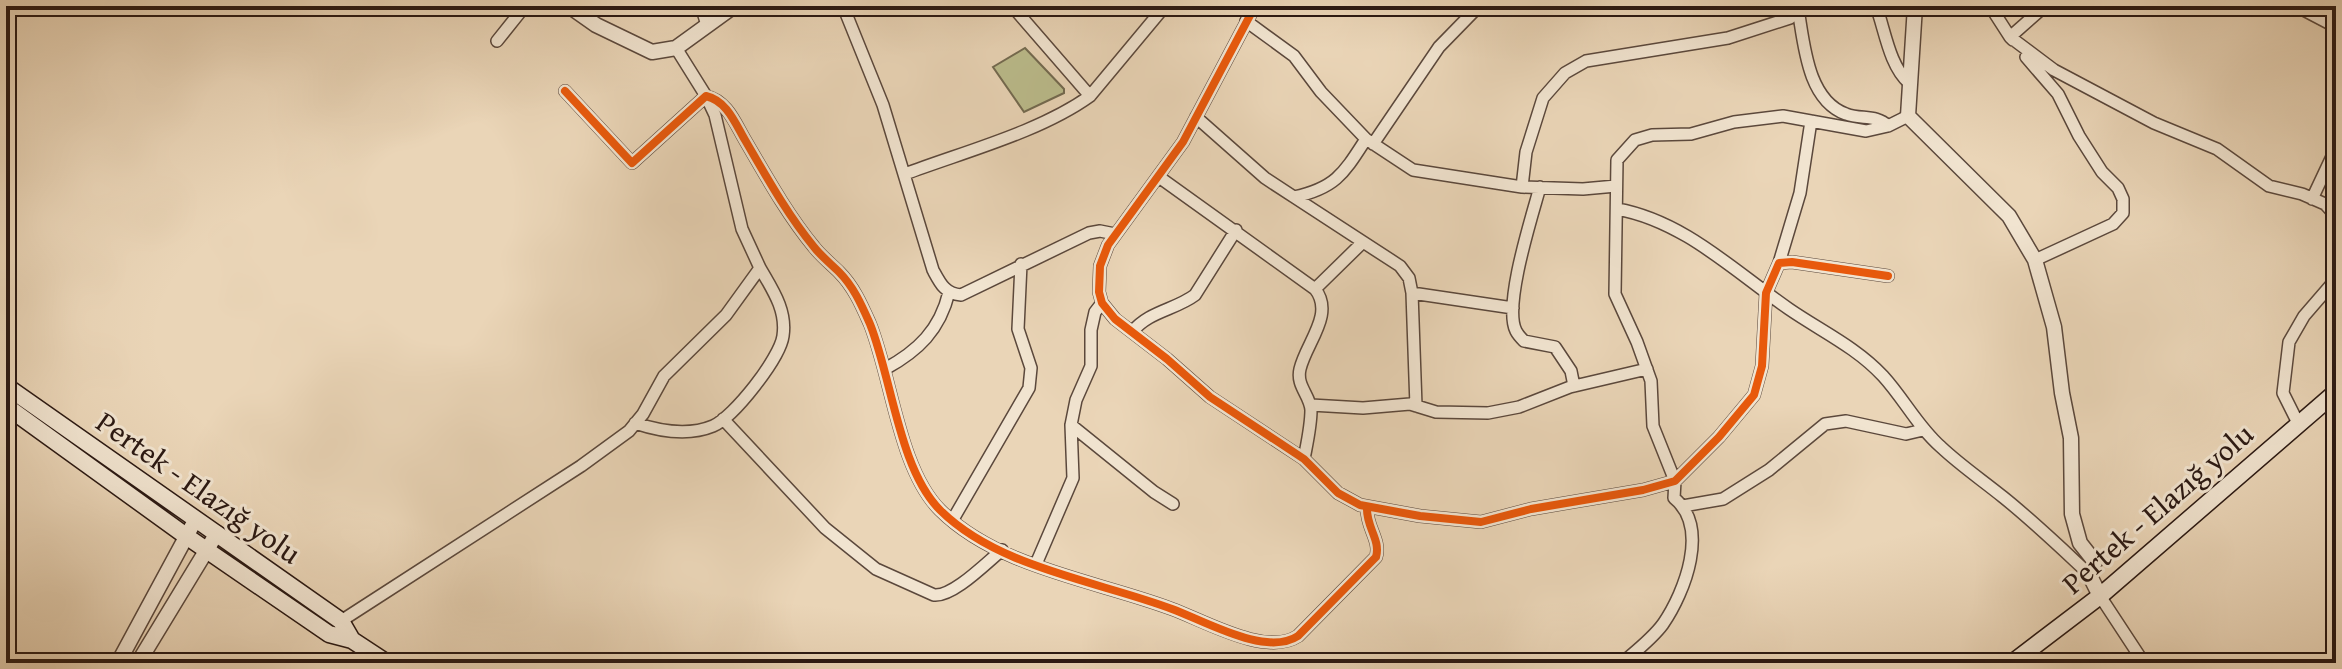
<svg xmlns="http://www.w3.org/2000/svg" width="2342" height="669" font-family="'Gentium Book Plus',serif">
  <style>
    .green { fill: #bbbc8c; stroke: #736a50; stroke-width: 2 }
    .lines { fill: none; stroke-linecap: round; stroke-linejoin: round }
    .minor-casing { stroke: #5b483c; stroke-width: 14 }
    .tertiary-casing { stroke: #5b483c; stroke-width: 17 }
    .secondary-casing { stroke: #2b1913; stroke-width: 19 }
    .minor { stroke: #f1e4d0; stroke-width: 11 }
    .tertiary { stroke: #f1e4d0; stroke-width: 14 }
    .secondary { stroke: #f1e4d0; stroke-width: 16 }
    .cycleway-casing { stroke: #f1e4d0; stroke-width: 13 }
    .cycleway { stroke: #e8590c; stroke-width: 8 }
    .labels { text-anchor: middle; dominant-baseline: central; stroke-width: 6; stroke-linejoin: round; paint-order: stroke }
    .street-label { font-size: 30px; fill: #2b1913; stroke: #f1e4d0 }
  </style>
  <rect width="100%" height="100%" fill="#ead5b7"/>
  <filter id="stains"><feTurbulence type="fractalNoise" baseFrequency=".0025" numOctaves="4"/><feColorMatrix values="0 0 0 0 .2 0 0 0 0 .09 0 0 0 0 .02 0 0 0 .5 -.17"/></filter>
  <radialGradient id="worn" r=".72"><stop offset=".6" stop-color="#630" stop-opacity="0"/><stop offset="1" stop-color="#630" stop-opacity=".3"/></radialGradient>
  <path class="green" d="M1025,48L1064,89V93L1024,112L993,67Z"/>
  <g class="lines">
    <defs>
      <path id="minor" d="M701,6L707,25
        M843,6L883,105L933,270C940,283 945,294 961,295L1089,233L1100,231L1115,234
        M1012,6L1090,96
        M1255,6L1183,142L1108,245L1100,266L1099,292L1102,303L1115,319L1167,359L1210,397L1304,459L1338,493L1360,505L1420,516L1481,522L1531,509L1643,490L1675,481L1719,437L1754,395L1762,366L1766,293L1779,263L1792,262L1888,276
        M1876,6C1885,30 1889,65 1909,83
        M1990,6L2010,37L2054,70L2154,123L2217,149L2269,186L2302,194L2325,204L2336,216
        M2296,6L2336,27
        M1798,9C1804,43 1807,100 1846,114C1861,120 1876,114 1888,126
        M1246,21L1294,56L1321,92L1366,139L1413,170L1522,187L1583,189L1616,186
        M2013,40L2010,37L2045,6
        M497,41L525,6
        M2026,57L2058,94L2079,136L2102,172L2118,188L2123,199V213L2113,224L2035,260
        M565,91L632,163L706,96C727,101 735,123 745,140C766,176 787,214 814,247C821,256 831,264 839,272C854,287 862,306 870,324C892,379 899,469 940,510C998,568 1098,581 1172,609C1205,621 1266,657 1298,636L1376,557C1381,540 1366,527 1367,508
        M1196,117L1265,178L1294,197C1336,188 1344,173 1366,139
        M1373,144L1439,47L1479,6
        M905,174C963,152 1040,132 1090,96L1165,6
        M1159,177L1315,289C1335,314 1306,343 1300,369C1296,386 1310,395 1311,410C1311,426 1307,443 1304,459
        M1522,187L1526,152L1543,98L1565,73L1586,61L1728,38L1790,18L1799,6
        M1540,187C1532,216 1503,306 1516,331C1518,335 1521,338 1524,341L1555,347L1571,371L1574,386
        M1294,197L1400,266L1409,278L1412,293L1416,406
        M2312,199L2336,148
        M1617,209C1684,221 1734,271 1789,309C1821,331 1856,347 1883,376C1904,399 1918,427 1941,447C1960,465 1982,480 2003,497C2033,521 2061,548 2089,574
        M1779,263L1800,193L1811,121
        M1315,289L1363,242
        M1412,293L1513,308
        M1132,332C1149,311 1175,310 1195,295L1236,230
        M885,369C918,351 940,330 949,292
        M1311,405L1363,408L1410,404L1436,412L1488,413L1519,407L1570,387L1647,369
        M723,419L825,528L876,569L934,595C953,597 986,563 1002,550
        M635,423C659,431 689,436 713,426C734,417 780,358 783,336C787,310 772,289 760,268
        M2298,423L2283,393L2289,342L2304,316L2336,279
        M1071,425L1154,492L1173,504
        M1683,506L1723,499L1769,470L1825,424L1846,421L1906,434L1923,430
        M952,521L1029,388L1031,368L1018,329L1021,264
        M1036,564L1073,478L1071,425L1076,400L1091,366V330L1095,312L1102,303
        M2100,596L2144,663
        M341,621L581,466L629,431L643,414L664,376L726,315L760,268L742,229L715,115L706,96L676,48
        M1622,663C1636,651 1652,639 1663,624C1685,592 1710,527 1674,498L1675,481L1653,426L1651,381L1637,342L1615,294L1617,160L1635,140L1652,135L1691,134L1734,122L1783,116L1866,131L1888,126L1908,116"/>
      <path id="tertiary" d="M569,6L596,25L652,52L676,48L734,6
        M1915,6L1908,116L2009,216L2035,260L2054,327L2062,393L2071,438L2072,514L2080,543L2095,562L2089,574L2100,596
        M118,663L192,526
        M138,663L217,533"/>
      <path id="secondary" d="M6,386L341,621L352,640
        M6,406L186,536L329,634L352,640L387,663
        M2012,663L2100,596L2336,392"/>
    </defs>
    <use href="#minor" class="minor-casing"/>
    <use href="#tertiary" class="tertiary-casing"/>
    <use href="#secondary" class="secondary-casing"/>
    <use href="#minor" class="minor"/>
    <use href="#tertiary" class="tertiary"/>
    <use href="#secondary" class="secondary"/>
    <defs>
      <path id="cycleway" d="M1255,6L1183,142L1108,245L1100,266L1099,292L1102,303L1115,319L1167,359L1210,397L1304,459L1338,493L1360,505L1420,516L1481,522L1531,509L1643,490L1675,481L1719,437L1754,395L1762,366L1766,293L1779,263L1792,262L1888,276
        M565,91L632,163L706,96C727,101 735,123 745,140C766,176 787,214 814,247C821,256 831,264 839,272C854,287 862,306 870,324C892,379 899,469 940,510C998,568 1098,581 1172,609C1205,621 1266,657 1298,636L1376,557C1381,540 1366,527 1367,508"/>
    </defs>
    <use href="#cycleway" class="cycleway-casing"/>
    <use href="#cycleway" class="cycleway"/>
  </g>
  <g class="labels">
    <g class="street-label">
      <text transform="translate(199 487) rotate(35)">Pertek - Elazığ yolu</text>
      <text transform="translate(2157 508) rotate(-41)">Pertek - Elazığ yolu</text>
    </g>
  </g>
  <rect width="2342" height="669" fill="none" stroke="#ead5b7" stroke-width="32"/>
  <rect x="8" y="8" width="2326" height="653" fill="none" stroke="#2b1913" stroke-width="4"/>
  <rect x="16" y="16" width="2310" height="637" fill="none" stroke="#2b1913" stroke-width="2"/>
  <rect width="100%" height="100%" filter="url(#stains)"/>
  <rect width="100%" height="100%" fill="url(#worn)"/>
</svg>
